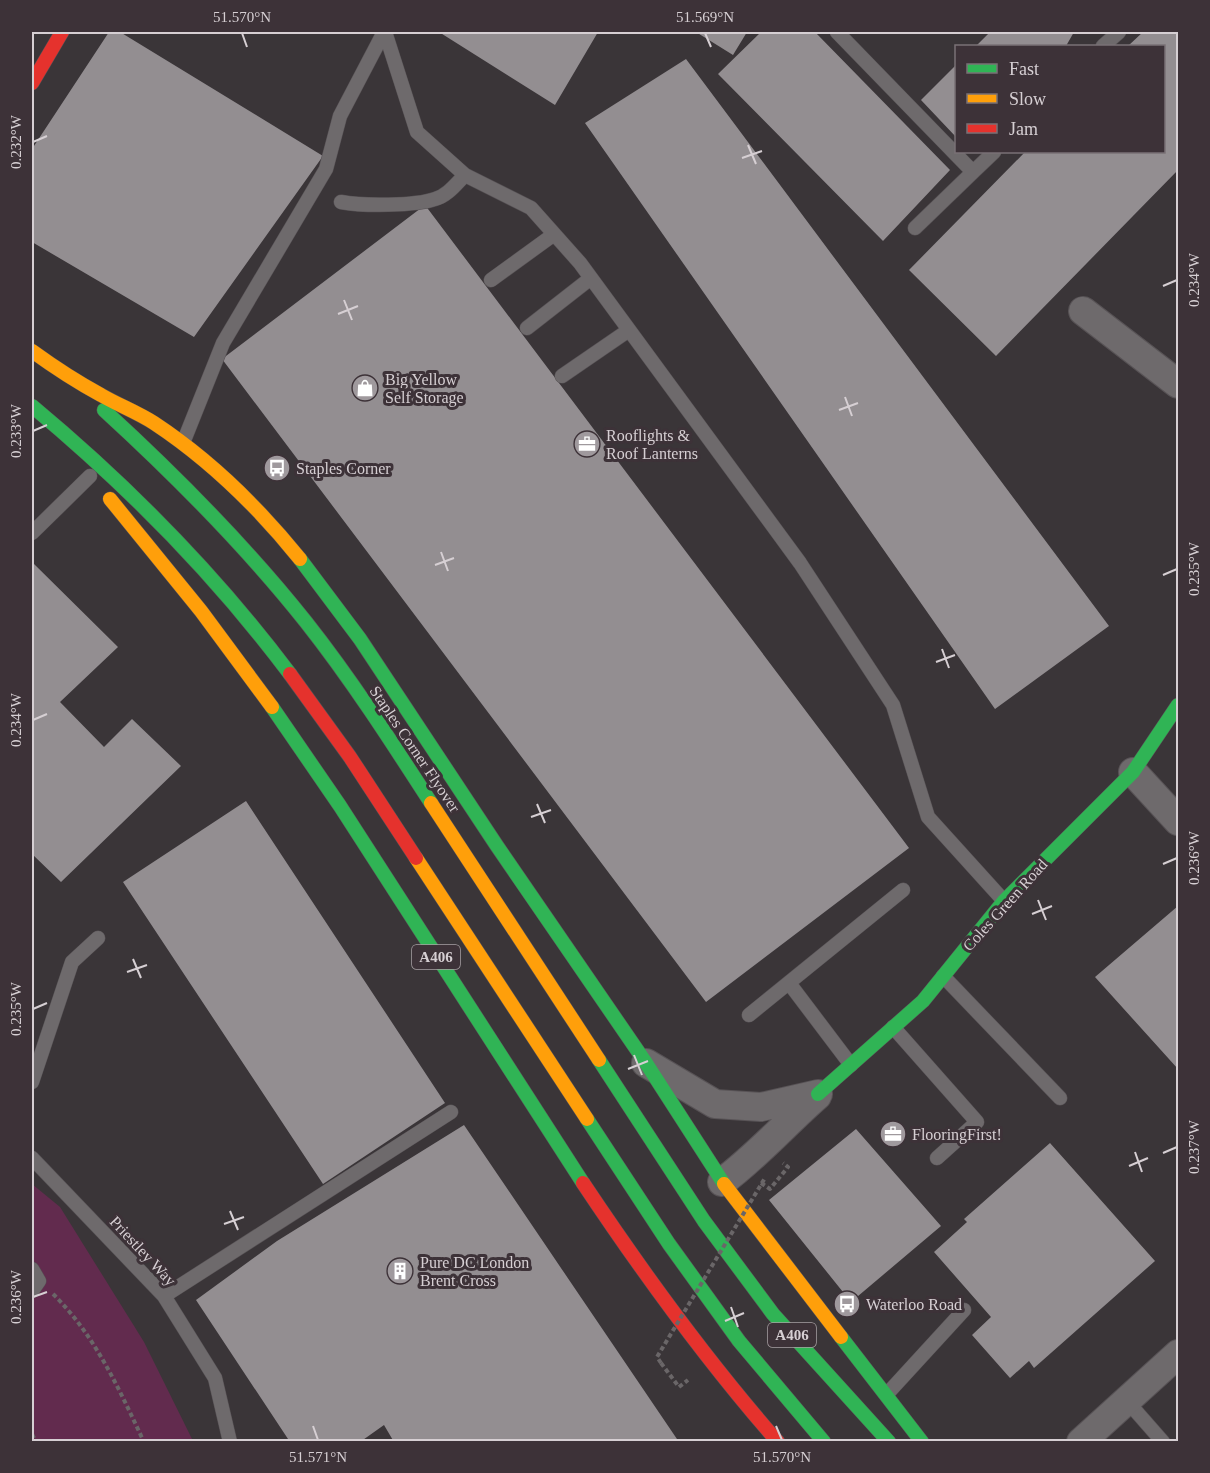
<svg xmlns="http://www.w3.org/2000/svg" width="1210" height="1473" font-family="'Times New Roman',serif">
  <style>
    .green { fill: #622b4e }
    .building { fill: #938e91 }
    .lines { fill: none; stroke-linecap: round; stroke-linejoin: round }
    .lane-casing { stroke: #585356; stroke-width: 15 }
    .street-casing { stroke: #585356; stroke-width: 30 }
    .fast-casing { stroke: #585356; stroke-width: 15 }
    .slow-casing { stroke: #585356; stroke-width: 15 }
    .jam-casing { stroke: #585356; stroke-width: 15 }
    .path { stroke: #6a6668; stroke-width: 4; stroke-dasharray: 4.5 3; stroke-linecap: butt }
    .lane { stroke: #6e6a6c; stroke-width: 14 }
    .street { stroke: #6e6a6c; stroke-width: 28 }
    .fast { stroke: #30b455; stroke-width: 14 }
    .slow { stroke: #ff9f0a; stroke-width: 14 }
    .jam { stroke: #e5322d; stroke-width: 14 }
    .path-bridge { stroke: #6a6668; stroke-width: 4; stroke-dasharray: 4.5 3; stroke-linecap: butt }
    .ticks { fill: none; stroke: #d6cfd3; stroke-width: 2 }
    .labels { text-anchor: middle; dominant-baseline: central; stroke-width: 6; stroke-linejoin: round; paint-order: stroke }
    .shield { fill: #3d3238; stroke: #a8a0a4; stroke-width: 1.5 }
    .shield-label { font-size: 15px; font-weight: bold; fill: #d6cfd3 }
    .poi-label { font-size: 16px; fill: #d6cfd3; stroke: #3d3238; text-anchor: start }
    .street-label { font-size: 16px; fill: #d6cfd3; stroke: #3d3238 }
    .neatline { fill: none; stroke: #d6cfd3; stroke-width: 2 }
    .ticks-label { font-size: 15px; text-anchor: middle; fill: #d6cfd3 }
  </style>
  <rect width="100%" height="100%" fill="#3a3538"/>
  <path class="green" d="M32,1184L60,1207L144,1342L193,1441H32Z"/>
  <path class="building" d="M109,32H120L323,156L194,337L32,242V149Z
    M439,32H598L555,105Z
    M696,32H747L733,55Z
    M761,32H815L950,170L883,241L718,74Z
    M990,32H1074L1066,46H976Z
    M1143,32H1178V170L996,356L909,270L1025,152H1164V46H1128Z
    M686,59L1109,626L995,709L585,123Z
    M956,65V137L921,100Z
    M425,205L909,848L706,1002L222,359Z
    M33,563L118,647L60,702L104,747L132,719L181,766L61,882L32,854V565Z
    M246,801L445,1103L323,1184L123,882Z
    M1178,906V1069L1095,977Z
    M464,1125L679,1442H394L384,1425L360,1442H290L196,1300L277,1241Z
    M856,1129L941,1226L851,1302L769,1200Z
    M1050,1143L1155,1261L1034,1368L1029,1361L1010,1378L972,1335L991,1317L934,1252L967,1222L964,1219Z"/>
  <g class="lines">
    <defs>
      <path id="lane" d="M385,32L417,132L465,175L531,208L580,263L800,563L893,705L928,817L1004,901
        M837,32L973,172L915,228
        M1103,46L1119,32
        M973,172L994,152
        M341,202C363,206 415,206 435,199C447,196 456,184 465,175
        M491,280L553,235
        M527,328L591,278
        M562,376L629,330
        M183,443L223,343L326,169L340,116L384,32
        M32,533L90,476
        M943,976L1060,1098
        M789,983L851,1065
        M749,1015L903,890
        M893,1027L977,1122L937,1158
        M32,1082L72,962L98,938
        M32,1158L164,1296L215,1378L230,1442
        M32,1269L39,1281L32,1291
        M164,1296L451,1112
        M887,1394L964,1310
        M1127,1401L1163,1442"/>
      <path id="street" d="M1083,311L1178,384
        M1133,772L1178,821
        M646,1063L715,1104L761,1107L818,1094
        M722,1182C756,1157 785,1124 817,1096
        M1081,1442L1178,1354"/>
      <path id="fast" d="M32,406C128,486 215,574 290,674
        M104,410C176,476 245,545 306,622C351,679 391,741 431,803
        M300,559L360,639L497,846L646,1063L724,1184
        M272,707L340,806L583,1183
        M599,1060L704,1221L773,1314L889,1442
        M818,1094L923,1001L1004,901L1133,772L1178,705
        M587,1119L669,1244L739,1341L824,1442
        M841,1337L922,1442"/>
      <path id="slow" d="M32,351C54,367 77,382 101,395C118,405 137,412 154,423C210,460 258,507 300,559
        M110,499L201,611L272,707
        M431,803L599,1060
        M416,858L587,1119
        M724,1184L841,1337"/>
      <path id="jam" d="M32,83L62,32
        M290,674L350,757L416,858
        M583,1183C643,1273 706,1360 778,1442"/>
    </defs>
    <use href="#lane" class="lane-casing"/>
    <use href="#street" class="street-casing"/>
    <use href="#fast" class="fast-casing"/>
    <use href="#slow" class="slow-casing"/>
    <use href="#jam" class="jam-casing"/>
    <path class="path" d="M761,1183L770,1189L788,1167L783,1163
      M53,1294C95,1335 119,1389 144,1442
      M661,1363L679,1387L688,1380
      M32,1434L36,1442"/>
    <use href="#lane" class="lane"/>
    <use href="#street" class="street"/>
    <use href="#fast" class="fast"/>
    <use href="#slow" class="slow"/>
    <use href="#jam" class="jam"/>
    <path class="path-bridge" d="M661,1363L657,1357L765,1178"/>
  </g>
  <path class="ticks" d="M242,33L247,47M705,33L711,47M33,142L47,136M748,145L756,164M742,158L762,151M1163,286L1177,280M344,300L352,320M338,314L358,306M845,397L852,416M839,410L858,403M33,431L47,425M441,552L448,571M435,565L454,558M1163,575L1177,569M942,649L949,668M936,662L955,655M33,720L47,714M537,804L545,823M531,817L551,810M1163,864L1177,858M1038,900L1046,920M1032,914L1052,906M133,959L141,978M127,972L147,965M33,1009L47,1003M634,1055L642,1075M628,1069L648,1061M1135,1152L1142,1172M1163,1153L1177,1147M1129,1166L1148,1158M230,1211L238,1230M224,1224L244,1217M33,1297L47,1292M731,1307L738,1327M725,1321L744,1313M313,1426L318,1440M776,1426L782,1440"/>
  <defs>
    <symbol id="shop-disc" viewBox="-11 -11 22 22"><circle r="9.5" fill="#9f999d" stroke="#3d3238"/><path d="M-5-2.5h2.3a2.7 3.5 0 0 1 5.4 0H5L5.5 6h-11ZM-1.5-2.5h3a1.5 2.3 0 0 0-3 0Z" fill="#fff"/></symbol>
    <symbol id="office-disc" viewBox="-11 -11 22 22"><circle r="9.5" fill="#9f999d" stroke="#3d3238"/><path d="M-6-3h4V-5.5h4V-3h4V5H-6ZM-1-4.5V-3h2v-1.5ZM-6 0V1H6V0Z" fill="#fff"/></symbol>
    <symbol id="bus-disc" viewBox="-11 -11 22 22"><circle r="9.5" fill="#9f999d" stroke="#3d3238"/><path d="M-5-6H5V4H4V6H2V4H-2V6H-4V4H-5ZM-3.5-4V0h7V-4ZM-3.5 1.2v1.5H-2V1.2ZM2 1.2v1.5H3.5V1.2Z" fill="#fff"/></symbol>
    <symbol id="building-disc" viewBox="-11 -11 22 22"><circle r="9.5" fill="#9f999d" stroke="#3d3238"/><path d="M-4-6H4V6H1V3H-1V6H-4ZM-2.5-4.3h1.7v1.8h-1.7ZM.8-4.3h1.7v1.8H.8ZM-2.5-1h1.7V.8h-1.7ZM.8-1h1.7V.8H.8Z" fill="#fff"/></symbol>
  </defs>
  <g fill-rule="evenodd">
    <use href="#shop-disc" x="350" y="373" width="30" height="30"/>
    <use href="#office-disc" x="572" y="429" width="30" height="30"/>
    <use href="#bus-disc" x="262" y="453" width="30" height="30"/>
    <use href="#office-disc" x="878" y="1119" width="30" height="30"/>
    <use href="#building-disc" x="385" y="1256" width="30" height="30"/>
    <use href="#bus-disc" x="832" y="1289" width="30" height="30"/>
  </g>
  <g class="labels">
    <g class="shield">
      <rect x="412" y="945" width="48" height="24" rx="4.5"/>
      <rect x="768" y="1323" width="48" height="24" rx="4.5"/>
    </g>
    <g class="shield-label">
      <text x="436" y="957">A406</text>
      <text x="792" y="1335">A406</text>
    </g>
    <g class="poi-label">
      <text x="385" y="379">Big Yellow<tspan x="385" dy="18">Self Storage</tspan></text>
      <text x="606" y="435">Rooflights &amp;<tspan x="606" dy="18">Roof Lanterns</tspan></text>
      <text x="296" y="468">Staples Corner</text>
      <text x="912" y="1134">FlooringFirst!</text>
      <text x="420" y="1262">Pure DC London<tspan x="420" dy="18">Brent Cross</tspan></text>
      <text x="866" y="1304">Waterloo Road</text>
    </g>
    <g class="street-label">
      <text transform="translate(415 749) rotate(56)">Staples Corner Flyover</text>
      <text transform="translate(1005 905) rotate(-48)">Coles Green Road</text>
      <text transform="translate(143 1251) rotate(47)">Priestley Way</text>
    </g>
  </g>
  <rect width="1210" height="1473" fill="none" stroke="#3d3238" stroke-width="66"/>
  <rect x="955" y="45" width="210" height="108" fill="#3d3238" stroke="#7a7176" stroke-width="1.5"/>
  <rect x="967" y="64" width="30" height="9" fill="#30b455" stroke="#7a7176" stroke-width="1.5"/>
  <text x="1009" y="75" font-size="18" fill="#d6cfd3">Fast</text>
  <rect x="967" y="94" width="30" height="9" fill="#ff9f0a" stroke="#7a7176" stroke-width="1.5"/>
  <text x="1009" y="105" font-size="18" fill="#d6cfd3">Slow</text>
  <rect x="967" y="124" width="30" height="9" fill="#e5322d" stroke="#7a7176" stroke-width="1.5"/>
  <text x="1009" y="135" font-size="18" fill="#d6cfd3">Jam</text>
  <rect x="33" y="33" width="1144" height="1407" class="neatline"/>
  <g class="ticks-label">
    <text x="242" y="22">51.570°N</text>
    <text x="705" y="22">51.569°N</text>
    <text transform="translate(16 142) rotate(-90)" y="5">0.232°W</text>
    <text transform="translate(1194 280) rotate(-90)" y="5">0.234°W</text>
    <text transform="translate(16 431) rotate(-90)" y="5">0.233°W</text>
    <text transform="translate(1194 569) rotate(-90)" y="5">0.235°W</text>
    <text transform="translate(16 720) rotate(-90)" y="5">0.234°W</text>
    <text transform="translate(1194 858) rotate(-90)" y="5">0.236°W</text>
    <text transform="translate(16 1009) rotate(-90)" y="5">0.235°W</text>
    <text transform="translate(1194 1147) rotate(-90)" y="5">0.237°W</text>
    <text transform="translate(16 1297) rotate(-90)" y="5">0.236°W</text>
    <text x="318" y="1462">51.571°N</text>
    <text x="782" y="1462">51.570°N</text>
  </g>
</svg>
